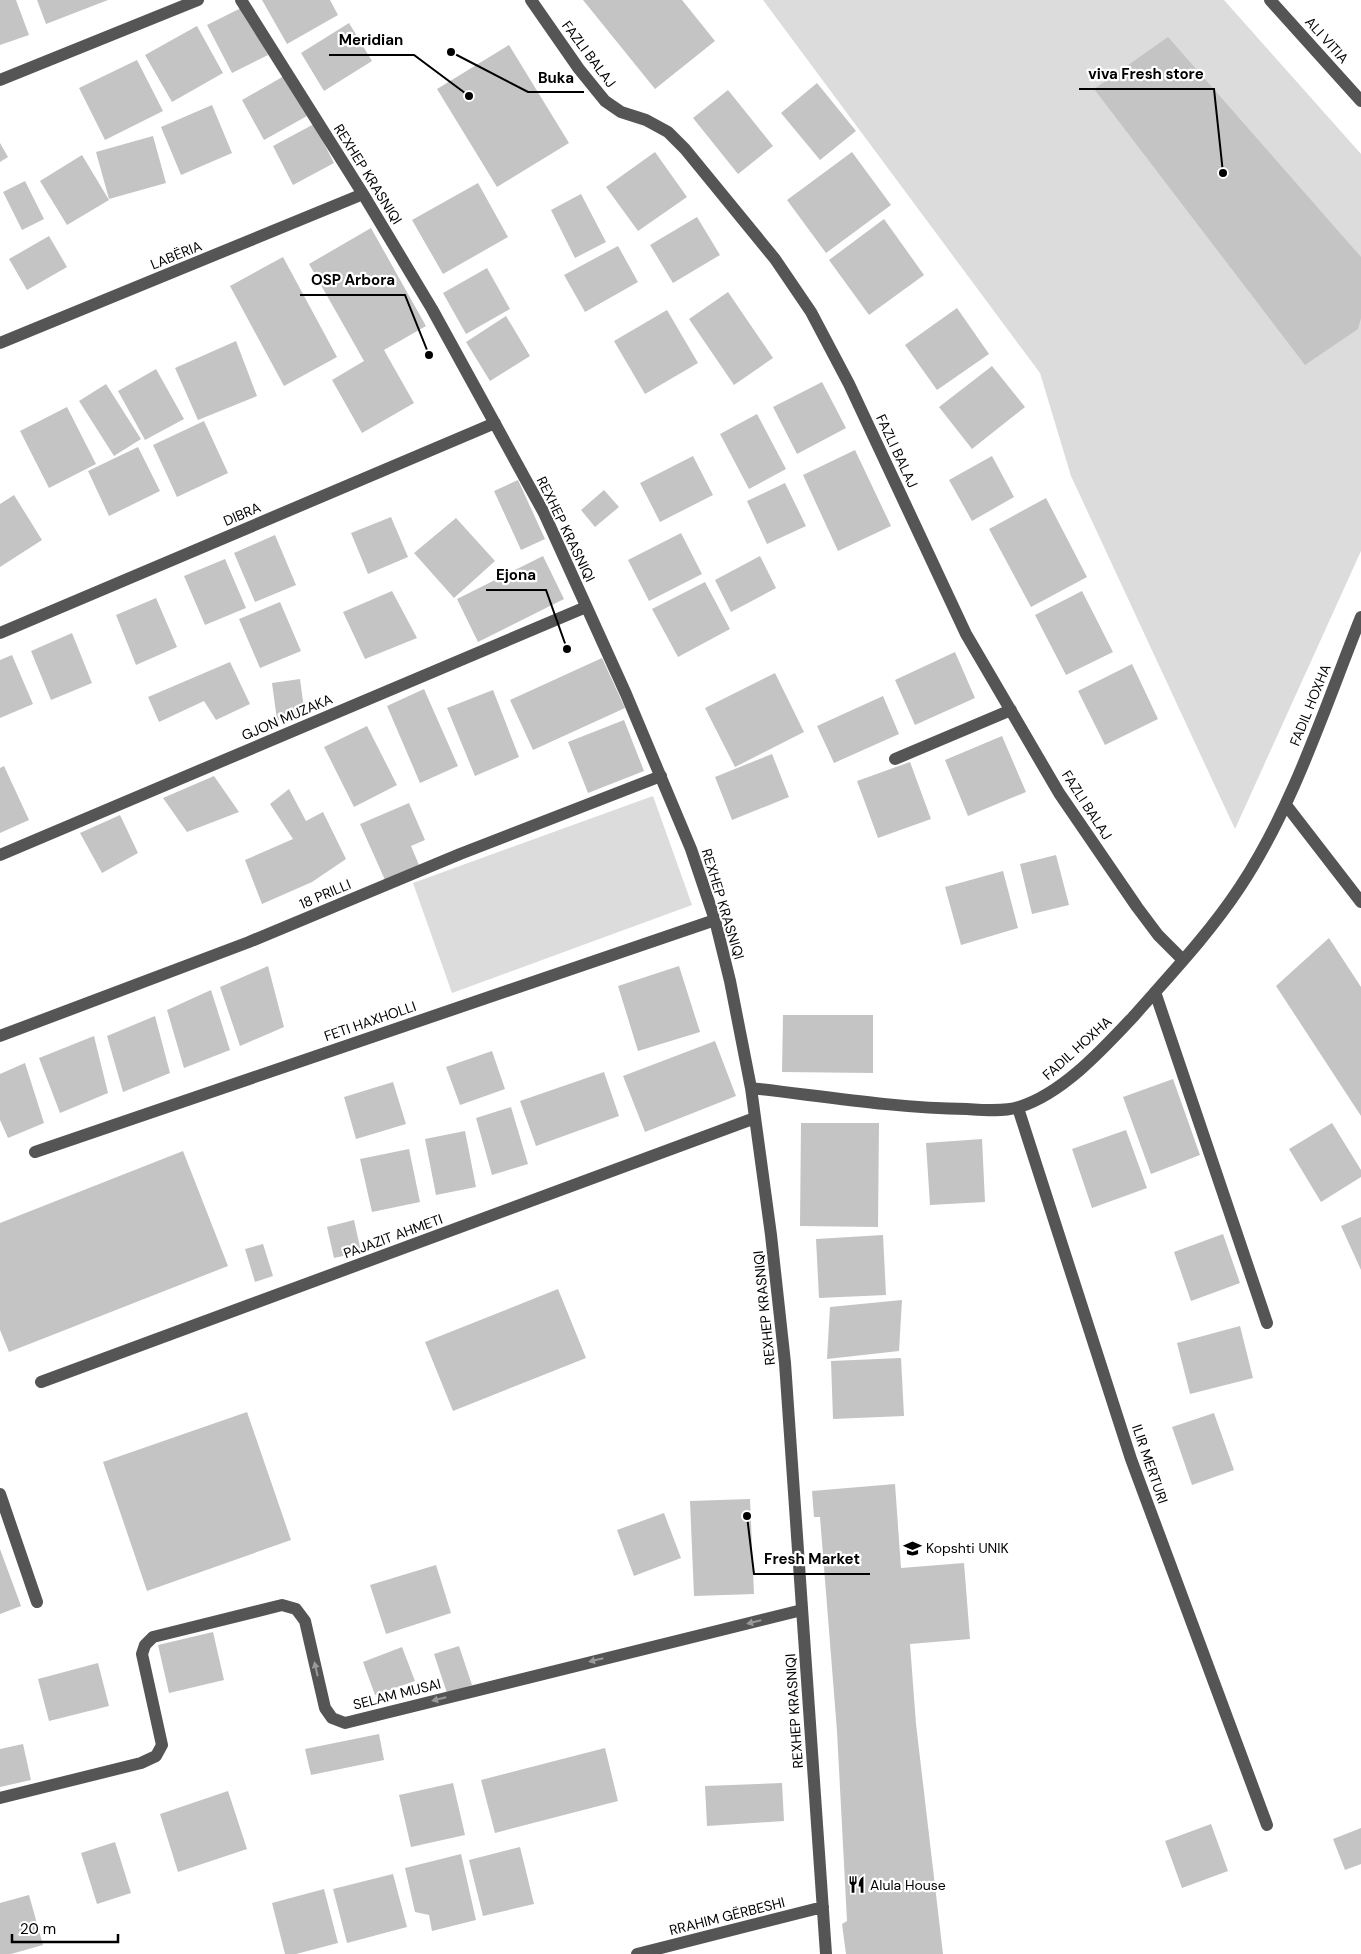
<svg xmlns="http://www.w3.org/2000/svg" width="1361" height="1954" font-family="'DM Sans',sans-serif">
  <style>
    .green { fill: #dcdcdc }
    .building { fill: #c4c4c4 }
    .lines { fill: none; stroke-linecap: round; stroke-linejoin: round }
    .minor { stroke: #555; stroke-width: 12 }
    .oneway { fill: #999 }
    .labels { text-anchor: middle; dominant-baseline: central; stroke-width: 4.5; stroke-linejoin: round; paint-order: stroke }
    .street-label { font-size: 14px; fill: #000; stroke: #fff }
    .poi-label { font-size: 14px; fill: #000; stroke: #fff; text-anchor: start }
    .leader { fill: none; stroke: #000; stroke-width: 2 }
    .callout-dot { fill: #000; stroke: #fff; stroke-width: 2 }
    .callout-label { font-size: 15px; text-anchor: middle; font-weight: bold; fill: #000; stroke: #fff; stroke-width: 4.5; stroke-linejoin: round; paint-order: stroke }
  </style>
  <rect width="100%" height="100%" fill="#fff"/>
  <path class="green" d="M763,0H1224L1361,154V551L1235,829L1071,476L1040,373Z
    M653,796L692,905L452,993L413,883Z"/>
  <path class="building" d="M0,0H16L29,35L0,45Z
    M37,0H108L46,24Z
    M262,0H330L338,15L287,44Z
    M583,0H682L715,41L655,89Z
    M243,7L268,55L232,73L207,25Z
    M349,23L372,61L324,91L301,53Z
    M197,26L223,73L172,102L145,55Z
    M1168,37L1361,257V318L1358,329L1305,365L1094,89Z
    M509,45L569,143L497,187L437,89Z
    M137,60L163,111L105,140L79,88Z
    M284,76L307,116L264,140L242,100Z
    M817,83L856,131L820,160L781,113Z
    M728,90L773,146L738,174L693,118Z
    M212,105L232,153L181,175L161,127Z
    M314,124L334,163L293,185L273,146Z
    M153,136L166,183L109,199L96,152Z
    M0,143L8,157L0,162Z
    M655,152L687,197L638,231L606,187Z
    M852,152L891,205L826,253L787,200Z
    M82,155L109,200L67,225L40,181Z
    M25,181L44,219L22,230L3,192Z
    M478,183L508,237L443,274L412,220Z
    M581,194L606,242L575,258L551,210Z
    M697,217L720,255L673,283L650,245Z
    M884,219L924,275L869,315L829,260Z
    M371,228L426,326L384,350L414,403L362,433L332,380L364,361L309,264Z
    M49,236L67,267L27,290L9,259Z
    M618,246L638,282L585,312L564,275Z
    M283,257L337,357L284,386L230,286Z
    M487,268L510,309L466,334L443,293Z
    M728,292L773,358L734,385L689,319Z
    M957,308L989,354L937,390L905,345Z
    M667,310L698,363L645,394L614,341Z
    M506,316L530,356L490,381L466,342Z
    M236,341L257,396L198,420L175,368Z
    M992,366L1025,407L972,449L939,407Z
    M156,369L184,419L145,440L118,391Z
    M822,382L846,428L797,454L773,407Z
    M106,384L141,439L114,456L79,401Z
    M67,407L96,464L49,488L20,431Z
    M757,414L786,469L749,489L720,434Z
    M204,421L228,473L177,497L153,445Z
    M138,447L160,491L109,516L88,471Z
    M855,450L891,526L838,551L803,475Z
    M693,456L713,495L660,522L640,483Z
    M992,456L1014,497L972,521L949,480Z
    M518,480L545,539L521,550L494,491Z
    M785,483L806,526L767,544L747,501Z
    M604,490L619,507L595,527L581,510Z
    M14,495L42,540L0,567V504Z
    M1046,498L1087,577L1031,607L989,529Z
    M391,517L408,557L368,574L351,533Z
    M456,518L495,561L454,598L414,553Z
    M681,533L702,574L649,601L628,560Z
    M275,535L296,585L255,602L234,553Z
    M543,556L564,599L478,642L457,599Z
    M760,556L776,588L731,612L715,580Z
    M225,559L246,608L205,625L184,576Z
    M705,582L730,629L678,657L652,609Z
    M392,591L417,638L365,659L343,612Z
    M1082,591L1113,652L1066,675L1035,615Z
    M156,598L177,647L136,665L116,615Z
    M280,602L301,651L260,668L239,619Z
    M72,633L92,683L51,700L31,651Z
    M955,652L975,698L915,725L895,680Z
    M12,655L33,704L0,718V660Z
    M602,658L625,708L533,750L510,700Z
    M230,662L250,704L216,720L204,701L159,722L148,697Z
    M1132,664L1158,719L1105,745L1078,691Z
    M775,673L804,732L735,767L705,708Z
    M300,679L305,716L277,720L272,683Z
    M424,689L458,766L420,783L387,706Z
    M493,690L519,757L475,776L447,708Z
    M883,696L899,734L834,763L817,726Z
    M624,720L644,771L588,793L568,742Z
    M367,726L397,785L354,807L324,747Z
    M1002,736L1026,792L968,816L945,760Z
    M772,754L789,797L732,820L715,777Z
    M910,762L931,819L878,838L857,781Z
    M4,766L29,820L0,833V768Z
    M214,776L239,812L187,832L163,798Z
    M289,789L306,821L323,812L346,859L312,882L262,904L245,860L293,839L270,804Z
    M409,803L425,840L411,846L419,865L385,880L360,824Z
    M120,815L138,853L102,873L80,833Z
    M1056,855L1069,905L1032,914L1020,864Z
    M1003,871L1018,928L961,945L945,887Z
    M1329,938L1361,987V1116L1276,986Z
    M268,966L284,1027L240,1046L220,987Z
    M679,966L700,1032L638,1051L618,986Z
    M211,990L230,1050L184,1068L167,1010Z
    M783,1015H873V1073L782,1072Z
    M155,1016L170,1073L123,1092L107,1036Z
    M94,1036L108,1093L60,1113L39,1058Z
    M715,1041L736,1096L645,1132L623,1076Z
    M492,1051L505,1089L460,1105L446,1067Z
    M25,1063L44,1123L8,1138L0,1120V1074Z
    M604,1072L619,1116L536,1146L520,1101Z
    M1173,1079L1200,1155L1151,1174L1123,1097Z
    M393,1082L406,1124L356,1139L344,1097Z
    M511,1107L528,1164L492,1175L476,1118Z
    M801,1123H879L878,1227L800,1226Z
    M1332,1123L1361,1170V1177L1321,1202L1289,1149Z
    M1126,1130L1147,1188L1092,1208L1072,1149Z
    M465,1131L476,1187L436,1195L425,1139Z
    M982,1139L985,1202L930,1205L926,1143Z
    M409,1149L420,1202L372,1212L360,1159Z
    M183,1151L228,1266L9,1352L0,1330V1223Z
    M1361,1217V1270L1341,1226Z
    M354,1220L361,1252L334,1258L327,1227Z
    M1223,1234L1240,1283L1191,1301L1174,1252Z
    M883,1235L886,1295L819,1298L816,1239Z
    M263,1244L273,1276L255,1282L245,1249Z
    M558,1289L586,1358L453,1411L425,1342Z
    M902,1300L899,1351L827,1359L830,1307Z
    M1240,1326L1253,1378L1190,1394L1177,1343Z
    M901,1358L904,1416L833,1419L831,1361Z
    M247,1412L291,1540L147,1591L103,1462Z
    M1214,1413L1234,1470L1192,1485L1172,1427Z
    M895,1484L901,1568L964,1563L970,1639L910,1644L916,1724L943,1954H846L842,1924L847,1921L837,1731L820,1517H814L812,1491Z
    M750,1499L754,1594L694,1596L690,1501Z
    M664,1513L681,1558L634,1576L617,1530Z
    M0,1549L21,1606L0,1614Z
    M436,1565L451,1613L386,1634L370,1585Z
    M213,1632L224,1680L169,1693L158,1645Z
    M459,1646L472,1685L447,1693L434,1654Z
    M402,1647L415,1681L375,1695L363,1662Z
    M98,1663L109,1706L49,1721L38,1679Z
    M379,1734L384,1760L311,1775L305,1749Z
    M23,1744L31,1780L0,1787V1749Z
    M605,1748L618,1801L495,1833L481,1780Z
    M453,1783L465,1835L411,1847L399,1795Z
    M782,1783L784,1821L707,1826L705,1786Z
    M228,1791L247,1849L178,1872L160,1814Z
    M1211,1824L1228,1871L1182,1888L1165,1841Z
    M1361,1828V1864L1345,1870L1333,1839Z
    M115,1842L131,1893L97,1904L81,1853Z
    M520,1847L534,1904L483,1916L469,1860Z
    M461,1854L476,1920L432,1931L429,1915L415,1912L405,1868Z
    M393,1874L407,1927L347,1943L333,1889Z
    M324,1889L338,1943L296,1954H285L272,1903Z
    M29,1895L43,1945L11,1954H0V1903Z"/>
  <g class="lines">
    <path class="minor" d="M241,0L363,194L432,309L544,513L626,694L691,849L715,920L730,981L751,1088L771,1235L785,1363L826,1954
      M531,0L579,69L605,101L621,112L646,120L668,132L685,149L775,259L811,312L849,384L966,634L1059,793L1137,907L1158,935L1183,960
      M1270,0L1361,101
      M0,80L198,0
      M0,343L363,194
      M0,633L495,423
      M895,759L1011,710
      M1286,805L1361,902
      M0,855L586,607
      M1155,992L1267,1323
      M0,1036L249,942L460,854L661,776
      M751,1088C822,1096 894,1108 967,1109C982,1110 1005,1112 1019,1107C1062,1094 1103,1049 1133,1017C1170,975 1209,934 1240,887C1293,807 1325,707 1361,617
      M1018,1108L1131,1459L1267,1825
      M35,1152L715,920
      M41,1382L755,1118
      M0,1494L37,1602
      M0,1798L141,1763L156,1756L162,1745L142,1654L145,1645L153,1637L282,1605L296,1609L305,1621L325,1708L332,1718L345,1723L802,1610
      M637,1954L823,1907"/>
  </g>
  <defs><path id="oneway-solid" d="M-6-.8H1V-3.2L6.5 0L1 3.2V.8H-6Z" transform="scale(1.25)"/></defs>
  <g class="oneway">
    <use href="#oneway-solid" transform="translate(754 1622) rotate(166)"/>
    <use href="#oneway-solid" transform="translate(596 1660) rotate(166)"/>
    <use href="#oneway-solid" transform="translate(316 1669) rotate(-103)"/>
    <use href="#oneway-solid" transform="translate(439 1699) rotate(166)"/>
  </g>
  <defs>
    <symbol id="school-bare" viewBox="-9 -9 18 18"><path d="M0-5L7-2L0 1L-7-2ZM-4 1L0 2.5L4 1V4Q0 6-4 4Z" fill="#000" stroke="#fff" stroke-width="2.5" paint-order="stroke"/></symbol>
    <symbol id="restaurant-bare" viewBox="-9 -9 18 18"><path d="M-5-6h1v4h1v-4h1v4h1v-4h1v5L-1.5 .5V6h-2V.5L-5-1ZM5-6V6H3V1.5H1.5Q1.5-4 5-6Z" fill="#000" stroke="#fff" stroke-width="2.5" paint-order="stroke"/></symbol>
  </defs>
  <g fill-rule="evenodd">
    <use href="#school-bare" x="900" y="1536" width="25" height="25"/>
    <use href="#restaurant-bare" x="844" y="1872" width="25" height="25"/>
  </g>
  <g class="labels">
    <g class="street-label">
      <text transform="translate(1327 40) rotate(48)">ALI VITIA</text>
      <text transform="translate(589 54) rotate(53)">FAZLI BALAJ</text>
      <text transform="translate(368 174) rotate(58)">REXHEP KRASNIQI</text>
      <text transform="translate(176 255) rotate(-22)">LABËRIA</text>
      <text transform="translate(897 451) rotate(65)">FAZLI BALAJ</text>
      <text transform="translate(242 514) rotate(-23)">DIBRA</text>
      <text transform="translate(566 529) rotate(64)">REXHEP KRASNIQI</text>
      <text transform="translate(1310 705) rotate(-68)">FADIL HOXHA</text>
      <text transform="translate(287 717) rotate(-23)">GJON MUZAKA</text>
      <text transform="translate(1087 805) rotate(57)">FAZLI BALAJ</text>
      <text transform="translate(325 894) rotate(-23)">18 PRILLI</text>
      <text transform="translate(723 904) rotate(73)">REXHEP KRASNIQI</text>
      <text transform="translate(370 1021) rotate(-19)">FETI HAXHOLLI</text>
      <text transform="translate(1077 1048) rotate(-42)">FADIL HOXHA</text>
      <text transform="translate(393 1236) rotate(-20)">PAJAZIT AHMETI</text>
      <text transform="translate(764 1308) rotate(-96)">REXHEP KRASNIQI</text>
      <text transform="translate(1150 1464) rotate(71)">ILIR MERTURI</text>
      <text transform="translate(397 1694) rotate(-14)">SELAM MUSAI</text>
      <text transform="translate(794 1711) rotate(-94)">REXHEP KRASNIQI</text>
      <text transform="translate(727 1916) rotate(-14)">RRAHIM GËRBESHI</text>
    </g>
    <g class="poi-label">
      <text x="926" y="1548">Kopshti UNIK</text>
      <text x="870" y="1885">Alula House</text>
    </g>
  </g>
  <path class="leader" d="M469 96L414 55H329M1223 173L1214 89H1079M451 52L528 92H584M429 355L405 295H300M567 649L546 590H486M747 1516L754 1574H870"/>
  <g class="callout-dot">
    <circle cx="469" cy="96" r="5"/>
    <circle cx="1223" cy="173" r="5"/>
    <circle cx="451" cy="52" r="5"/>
    <circle cx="429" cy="355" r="5"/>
    <circle cx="567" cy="649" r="5"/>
    <circle cx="747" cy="1516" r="5"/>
  </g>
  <g class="callout-label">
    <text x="371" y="45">Meridian</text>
    <text x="1146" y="79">viva Fresh store</text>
    <text x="556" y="83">Buka</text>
    <text x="353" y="285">OSP Arbora</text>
    <text x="516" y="580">Ejona</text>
    <text x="812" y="1564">Fresh Market</text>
  </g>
  <path d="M12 1934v8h106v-8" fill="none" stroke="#000000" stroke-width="2.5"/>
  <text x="20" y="1934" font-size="15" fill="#000000" stroke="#ffffff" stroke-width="4" paint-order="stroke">20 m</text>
</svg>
